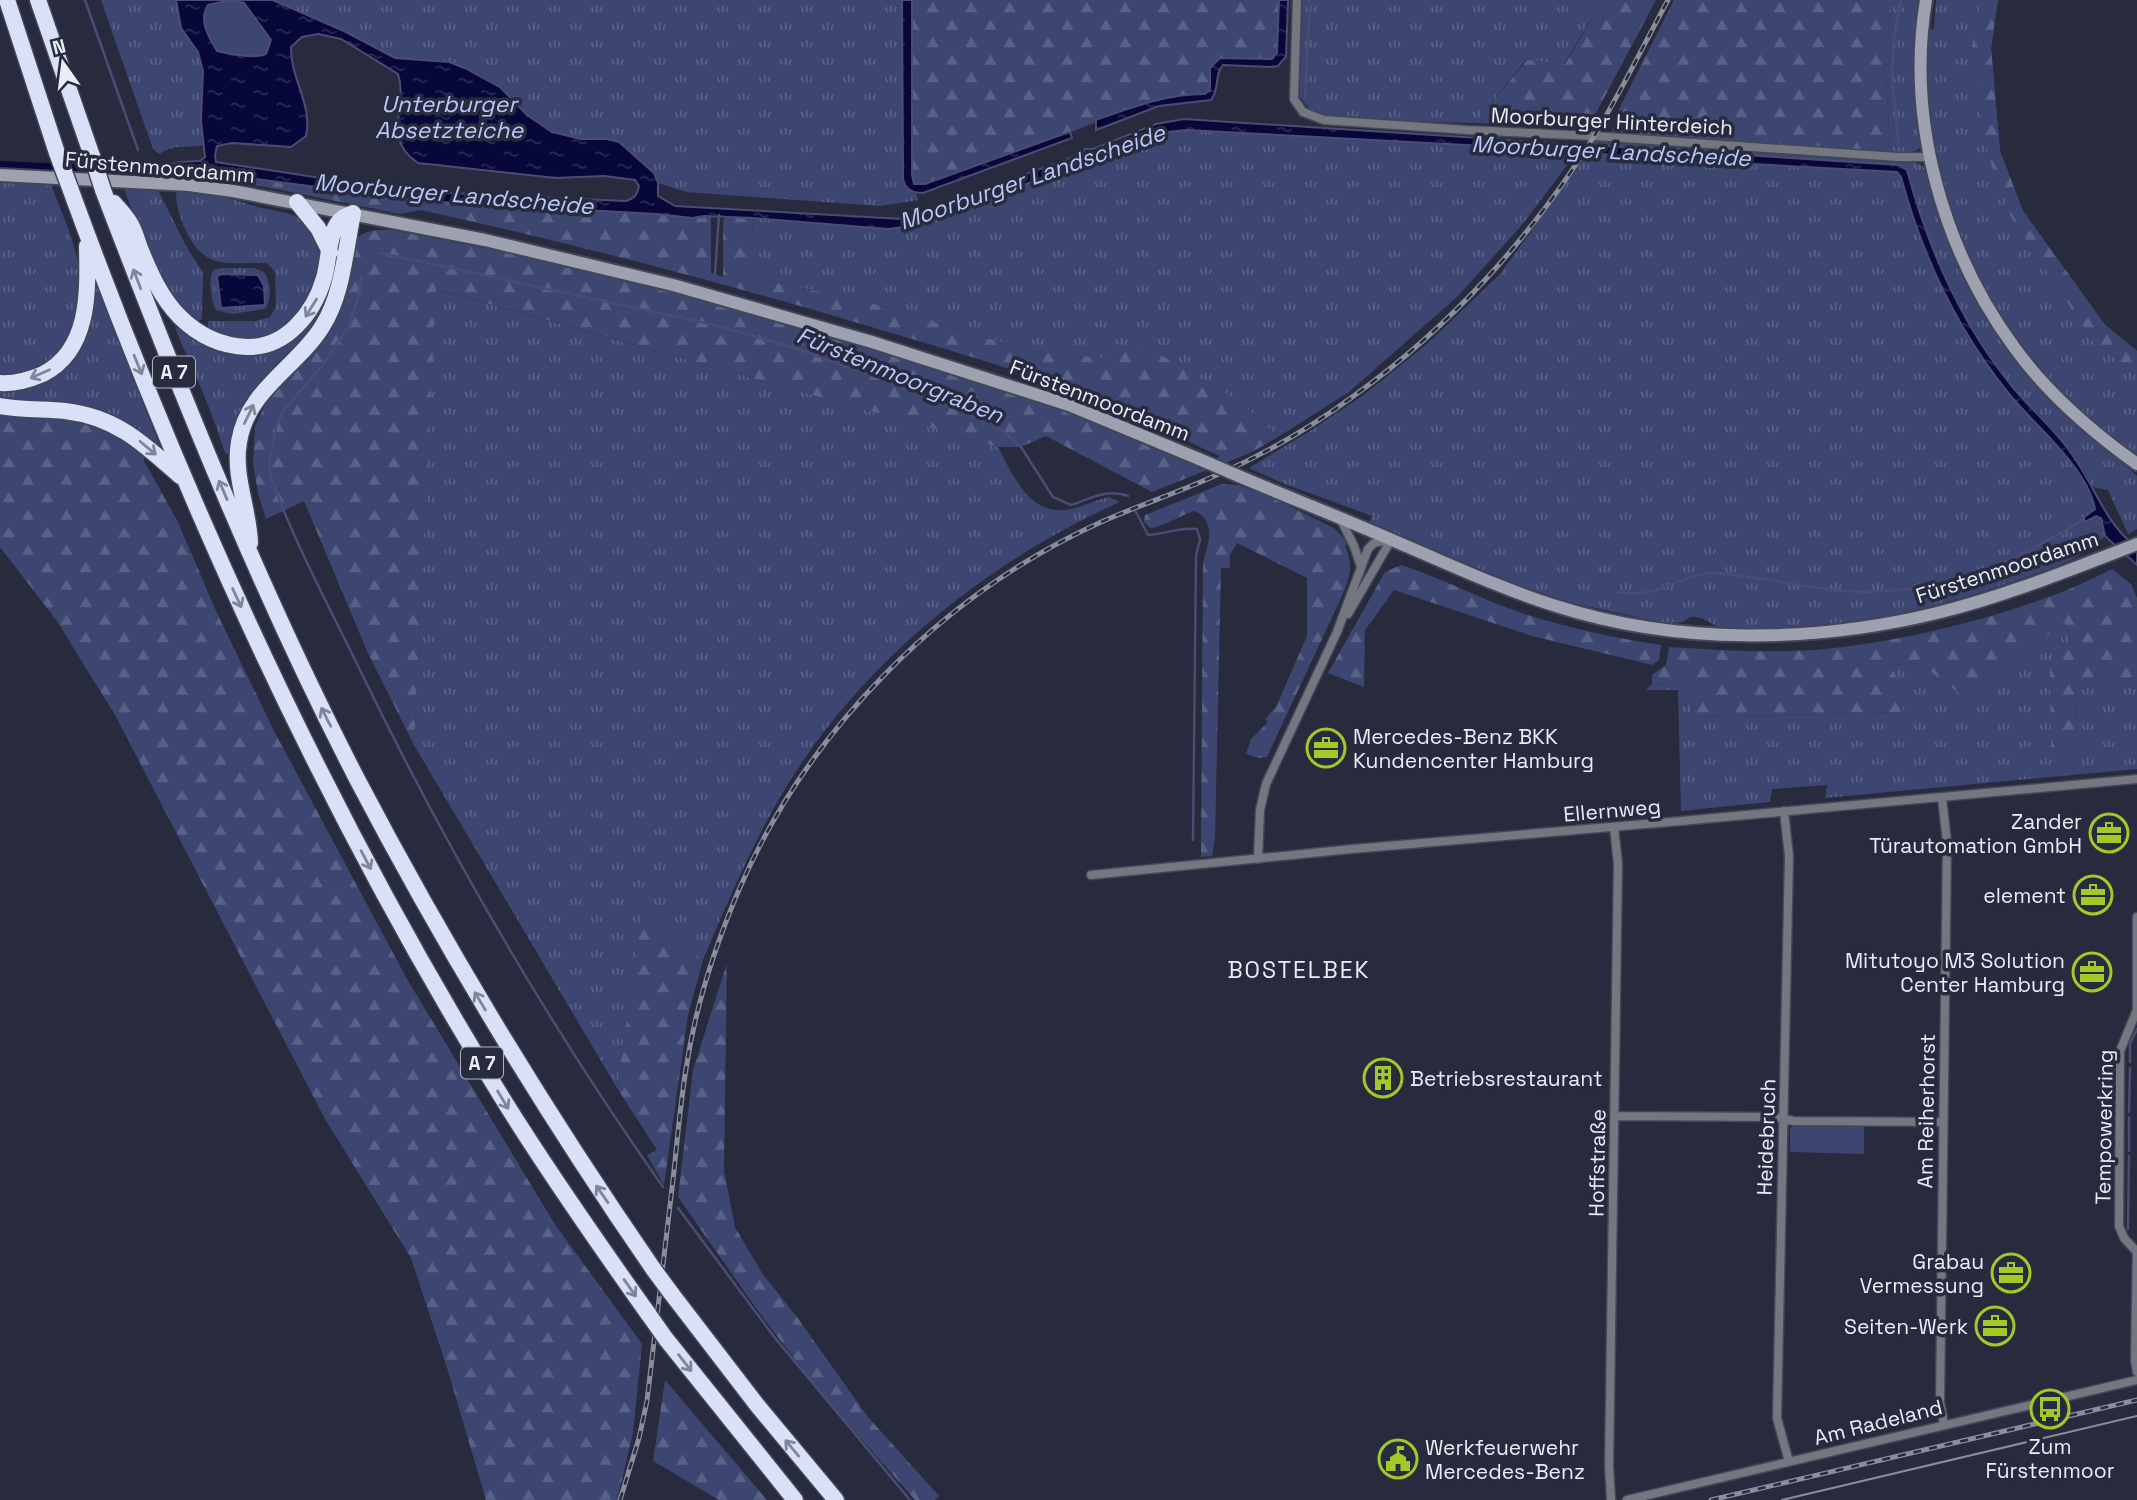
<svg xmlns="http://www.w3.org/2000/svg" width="2137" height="1500" font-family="'Space Grotesk',sans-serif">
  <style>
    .grass { fill: url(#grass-tufts) }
    .forest { fill: url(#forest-firs) }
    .park { fill: #3c4671 }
    .water { fill: url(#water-ripples); stroke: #4c4c73; stroke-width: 2; fill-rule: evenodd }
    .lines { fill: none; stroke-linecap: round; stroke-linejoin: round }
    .stream { stroke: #4c4c73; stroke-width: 2.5 }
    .canal { stroke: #08073a; stroke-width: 10 }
    .minor-casing { stroke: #424657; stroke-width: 11 }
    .secondary-casing { stroke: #424657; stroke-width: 16 }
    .motorway-casing { stroke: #424657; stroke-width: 19 }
    .minor { stroke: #747780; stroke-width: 8 }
    .secondary { stroke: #9da1b0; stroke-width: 12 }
    .motorway { stroke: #d9e0f7; stroke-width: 16 }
    .tram { stroke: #8a8e9c; stroke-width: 2 }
    .rail-casing { stroke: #8a8e9c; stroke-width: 5 }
    .rail { stroke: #272b3d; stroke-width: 2.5; stroke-dasharray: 8; stroke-linecap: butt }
    .secondary-bridge-casing { stroke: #424657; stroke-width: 16; stroke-linecap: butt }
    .motorway-bridge-casing { stroke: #424657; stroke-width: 19; stroke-linecap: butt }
    .secondary-bridge { stroke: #9da1b0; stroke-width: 12 }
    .motorway-bridge { stroke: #d9e0f7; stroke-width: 16 }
    .oneway { stroke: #80869a }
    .labels { text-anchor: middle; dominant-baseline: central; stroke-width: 7; stroke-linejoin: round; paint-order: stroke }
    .shield { fill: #272b3d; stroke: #afb3c0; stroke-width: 2 }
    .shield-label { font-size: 19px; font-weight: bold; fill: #e9edf8 }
    .street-label { font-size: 21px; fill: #e9edf8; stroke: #272b3d }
    .poi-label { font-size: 21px; fill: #e9edf8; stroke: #272b3d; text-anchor: end }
    .water-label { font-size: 23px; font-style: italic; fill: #bac8fc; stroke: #272b3d }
    .neighbourhood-label { font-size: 23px; letter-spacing: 2px; fill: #e9edf8; stroke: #272b3d }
  </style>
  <defs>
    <pattern id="grass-tufts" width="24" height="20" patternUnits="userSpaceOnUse" patternTransform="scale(1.75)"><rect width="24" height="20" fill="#3c4671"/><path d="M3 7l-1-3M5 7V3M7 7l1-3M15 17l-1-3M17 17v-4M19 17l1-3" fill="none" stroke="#586186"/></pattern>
    <pattern id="forest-firs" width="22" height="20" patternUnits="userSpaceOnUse" patternTransform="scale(1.75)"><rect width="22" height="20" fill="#3c4671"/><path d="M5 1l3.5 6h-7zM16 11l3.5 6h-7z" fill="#586186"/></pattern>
    <pattern id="water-ripples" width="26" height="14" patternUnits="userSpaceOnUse" patternTransform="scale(1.75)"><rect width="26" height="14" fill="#08073a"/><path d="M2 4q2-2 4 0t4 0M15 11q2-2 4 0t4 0" fill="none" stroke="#2c2b57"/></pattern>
  </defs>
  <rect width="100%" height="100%" fill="#272b3d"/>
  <path class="grass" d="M101,0H176L181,28L198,52L203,71L201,120L203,145C183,149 178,143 159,154L153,149Z
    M273,0H902L903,177V183L916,193L918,200L880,206L686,192L658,183L651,170L619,142L607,139H581L552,132L527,115L500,87L479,74L449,62L395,58L346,32Z
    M1301,0H1603L1564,64L1526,60L1475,123L1339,120L1313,113L1300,97L1298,78Z
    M1893,0H1922C1912,48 1916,94 1921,142L1919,149L1907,154L1890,151L1885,54Z
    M1936,0H1998L1991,48L2000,151L2023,211L2105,325L2137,351V456C1996,365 1916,196 1928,30L1934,29Z
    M1186,130L1578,151L1521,226L1458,296L1349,392L1278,437L1238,400L1111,359L1025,350L892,308L749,276L753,218L888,229L1030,183L1158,133Z
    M1595,140L1895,160L1914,162L1923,166L1943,224L2041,388L2086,432L2116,456L2137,476V529L2128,534L2108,490L2093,487L2085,472L2054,430L2010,384L1971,329L1927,237L1905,167L1592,145Z
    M1588,153L1627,157L1897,172L1901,177C1916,234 1940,294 1973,343C2008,396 2073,445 2094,506L2093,512L2083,518L2085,522L2093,517L2099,516L2105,536C2083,560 2045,570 2015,581C1923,613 1824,634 1726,629C1715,628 1707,618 1696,617C1690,616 1687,620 1682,622C1675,623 1667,623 1660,622L1568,602L1503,579L1370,522L1372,516L1282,483L1249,468L1310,431L1365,394L1428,343L1500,274Z
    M0,181L50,182C60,209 74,238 79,268C89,326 62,374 0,375Z
    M123,186L158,190L185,244L203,273L202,319L196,322C156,286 141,234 123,186Z
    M176,191C207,190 226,197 255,206C271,211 292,211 305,222C337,249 315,310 284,329C260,344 232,341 208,328V321H256L270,317L276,306L275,272L267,263C229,262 206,271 187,233C180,219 176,207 176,191Z
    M336,247L341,249L325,312L300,344L277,363L252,394L247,402L232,454L225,453C216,424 204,395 192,366C186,352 179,341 175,326C221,362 236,354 288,339Z
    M222,268H254L264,272C271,283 272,298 265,309L232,314L216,310C211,300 208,280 213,270Z
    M95,281L163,454C150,441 136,428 120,419C84,399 40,404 0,398V387L59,370Z
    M435,289L998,447C1014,477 1030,518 1072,509C1084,506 1096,500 1109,497L1120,502C998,556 878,650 803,761C761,822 732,892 703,960L642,914L617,1088L414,745Z
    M2065,623L2070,639L2077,748L2074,679L2137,678V769L1825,798L1827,785L1772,789L1770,802L1681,811L1678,690H1646L1652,684L1689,682L1692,717L1903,712L1892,665L1919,663L1965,698Z"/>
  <path class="forest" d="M912,0H1279L1277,53L1272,59L1267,60L1220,58L1210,68V90L1205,95L1140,104L1096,120L1094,123L1071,132L919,186L914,184L912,175Z
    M1603,0H1656L1588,128L1475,123L1527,60L1565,64Z
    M1674,0H1893L1885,54L1890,151L1642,138L1612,132L1620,107Z
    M1981,0H1998L1991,48L2000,151L2023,211L2105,325L2137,351V374L2092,340L2012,219L1988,156L1972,46Z
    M207,173L424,201L657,214L692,218L711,217V273L723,277V220L727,217L753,218L749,276L892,308L1025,350L1111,359L1142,344L1238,400L1278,437L1250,453L1152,492L1046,436L1021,447H998L436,289L414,745L367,651L304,501L266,519L258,493L253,463L255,426L274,386L301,359L353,243C363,229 376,230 391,230L533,257L636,281L834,336L1046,404L1119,430L1201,469L1220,456C1177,437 1134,415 1090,398C1018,369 942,348 868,326C720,282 572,243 421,210L400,214L266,187L189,179L192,175Z
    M0,410L100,422L144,451V461L178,522L216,611L274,731L407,979L554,1223L642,1344L633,1433L617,1500H486L448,1371L411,1258L325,1119L115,715L57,621L0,547Z
    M1222,484L1238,485L1250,490L1252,488L1334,528L1348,543L1345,546C1354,564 1350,577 1342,596L1267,757L1258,758L1246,754L1251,739L1268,722L1265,719L1276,707L1307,636V578L1237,543L1230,555V568H1221L1215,838L1212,856L1201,857L1203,562C1209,544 1216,519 1194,511C1182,515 1160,528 1150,528L1144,522L1145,515Z
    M1401,565C1443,578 1481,600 1522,613C1568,628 1614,638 1661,645L1659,660L1652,665L1532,636L1394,590L1365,630L1364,687L1328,673L1385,572Z
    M2112,569L2131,584L2137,598V678L2074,680L2077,749L2051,751L2050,664L2070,639L2065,623L1965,698L1919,663L1892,665L1904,712L1692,717L1689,682L1652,684V675L1666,665L1669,647C1717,650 1766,653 1814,650C1889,644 1983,622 2054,595C2074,588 2093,578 2112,569Z
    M642,913L703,960L688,1015L664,1185L647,1155L657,1150L617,1088Z
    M727,963L724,1170L735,1227L762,1273L797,1317L868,1417L939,1496L935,1500H915L819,1391L758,1311L678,1197L693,1070Z
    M665,1380L767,1500H719L653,1461Z"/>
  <path class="park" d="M231,0L244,3L259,26L268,32L271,40V46L266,54L260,58L217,51C212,42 194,14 209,5C214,2 224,1 231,0Z
    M1795,1123L1864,1124V1154L1790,1152V1129Z"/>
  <path class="water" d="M176,0H231L208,5C198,21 209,37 217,51C228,54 257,59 266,54L271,40L244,3L232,0H273L346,32L395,58L449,62L467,69L500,87L527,115L552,132L581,139H607L619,142L654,173L658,183V196L675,206L902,219L1070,158L1083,153L1085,149H1093L1156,124L1184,119L1899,165L1907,170C1928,248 1960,322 2011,385C2030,409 2054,428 2071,453C2096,487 2103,521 2137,548V565L2105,536L2101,518L2096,516L2085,522L2083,518L2095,509C2087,467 2035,426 2010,395C1958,331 1922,255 1901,177L1897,172L1627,157L1578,151L1186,130L1158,133L920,225L888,229L753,218L704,216L692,218L657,214L424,201L218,174L192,175L189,179L143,176L144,169H156L179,162L200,161L205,157L201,120L203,71L198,52L181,28ZM318,34L341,39L398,74C409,106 380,138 418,163L555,178L604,176L635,180L639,186C637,195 635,198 626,201L405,191L216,162L215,155L217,146L232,143L291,147L306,136C313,105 290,78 291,47L302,37Z
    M902,0H912V175L914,184H925L1058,136L1070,132L1072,138L923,193C913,193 904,189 903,177Z
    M1279,0H1288L1286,57L1282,61L1278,66L1270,67L1223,65C1214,74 1220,89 1211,100L1159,106L1096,130V120C1132,107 1166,94 1205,94L1210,90V68L1220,58L1272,59L1277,53Z
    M222,274L258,275L264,286L265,305L221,308L217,276Z"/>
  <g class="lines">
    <path class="stream" d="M85,0L138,150
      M1305,98L1310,0
      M1899,147L1892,77L1894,37L1901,0
      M381,253L710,324L792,347L876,377L997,426L1021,447L1053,497L1071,505C1089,499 1109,488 1128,496
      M715,274L719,215
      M361,277L358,297L350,324L322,366L284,410L277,424L270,457V474L273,483C296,546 329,606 358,666C446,848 546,1021 663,1187
      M1136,512L1148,535C1165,534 1179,527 1197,529L1200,539L1196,556L1193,840
      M1617,592C1631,594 1646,594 1659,589C1678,583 1695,572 1715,573C1759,576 1803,588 1848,591C1907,595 1976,579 2028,551C2047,541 2066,530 2084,519
      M2130,1062V1044L2137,1029
      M2129,1112L2130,1068
      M2129,1151V1117
      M678,1208L775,1338L910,1500
      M2128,1229L2129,1156"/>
    <path class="canal" d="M0,166L157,173"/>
    <defs>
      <path id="minor" d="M1297,0L1294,99L1303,112L1324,120L1467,130L1594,136L1897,157H1930
        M1340,518L1354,546L1361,567
        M1348,614L1391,540
        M1942,798L1947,842L1940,1402L1944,1424
        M1784,811L1789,856L1777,1418L1789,1462
        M1258,859L1260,810L1266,784L1337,632L1368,549L1374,543L1386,540
        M1091,875L1352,849L1681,821L2137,779
        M2137,917V1010L2120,1051L2119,1226L2124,1238L2137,1252L2135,1361L2137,1372
        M1615,1116L1774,1117L1794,1121L1943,1122
        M1611,1500L1609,1466L1618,864L1614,827
        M1627,1500L2137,1380"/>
      <path id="secondary" d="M1926,0C1906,120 1943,250 2014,347C2047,393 2091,431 2137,464
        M0,175L189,185L233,191L485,240L673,285L872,342L1069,405L1199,459
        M1248,480C1298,501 1349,521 1399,543C1451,565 1502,589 1556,606C1677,645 1814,643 1937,613C2006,596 2072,569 2137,544"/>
      <path id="motorway" d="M7,0L57,153
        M38,0L92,156
        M70,188C186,506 327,816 506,1104C551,1176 600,1246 649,1315
        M103,190C179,389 259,589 357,779C446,949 545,1112 654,1270
        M297,202L318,228L330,252
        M114,203C119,209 126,216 130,223C135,231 137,240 140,248C150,273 161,298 180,317C199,336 220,346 247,347C286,348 314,313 324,278C329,261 328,240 336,226C340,218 346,216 353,213
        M0,383C15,384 29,380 43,374C90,350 88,292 87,246
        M0,406C21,410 43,409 65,411C116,417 143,443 180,476
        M250,543C249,509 233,476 239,442C247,390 296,368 322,327C343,294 345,251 353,213
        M671,1293L757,1405L836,1500
        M666,1339L795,1500"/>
    </defs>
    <use href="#minor" class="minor-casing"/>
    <use href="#secondary" class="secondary-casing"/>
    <use href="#motorway" class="motorway-casing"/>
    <use href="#minor" class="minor"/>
    <use href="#secondary" class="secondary"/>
    <use href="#motorway" class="motorway"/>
    <path class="tram" d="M1782,1500L2137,1416"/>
    <defs>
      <path id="rail" d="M620,1500L639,1438L647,1401C656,1327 664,1253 673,1180C677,1143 680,1106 686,1069C695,1008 714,949 738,892C806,732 941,595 1099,523C1139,505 1180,492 1219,474C1267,453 1313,426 1355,395C1450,327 1531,238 1593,138C1620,94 1643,46 1668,0
        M1711,1500L2137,1400"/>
    </defs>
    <use href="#rail" class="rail-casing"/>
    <use href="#rail" class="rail"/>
    <defs>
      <path id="secondary-bridge" d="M1199,459L1248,480"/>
      <path id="motorway-bridge" d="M57,153L70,188
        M92,156L103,190
        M654,1270L671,1293
        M649,1315L666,1339"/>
    </defs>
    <use href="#secondary-bridge" class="secondary-bridge-casing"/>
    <use href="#motorway-bridge" class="motorway-bridge-casing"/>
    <use href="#secondary-bridge" class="secondary-bridge"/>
    <use href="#motorway-bridge" class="motorway-bridge"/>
  </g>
  <defs><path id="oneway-shaft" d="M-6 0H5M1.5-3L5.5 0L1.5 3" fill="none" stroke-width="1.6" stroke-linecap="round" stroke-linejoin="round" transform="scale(1.75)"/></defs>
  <g class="oneway">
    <use href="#oneway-shaft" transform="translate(137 279) rotate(-111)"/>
    <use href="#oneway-shaft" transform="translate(311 308) rotate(122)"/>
    <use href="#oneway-shaft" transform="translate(138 365) rotate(68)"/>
    <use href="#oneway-shaft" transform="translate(40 374) rotate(156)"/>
    <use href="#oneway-shaft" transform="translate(249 414) rotate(-64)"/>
    <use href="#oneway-shaft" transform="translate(148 448) rotate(40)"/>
    <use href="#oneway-shaft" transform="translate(223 490) rotate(-113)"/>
    <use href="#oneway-shaft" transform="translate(237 598) rotate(65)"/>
    <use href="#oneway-shaft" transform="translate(326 717) rotate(-117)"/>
    <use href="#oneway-shaft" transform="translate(366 860) rotate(62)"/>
    <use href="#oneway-shaft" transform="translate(480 1001) rotate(-121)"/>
    <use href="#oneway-shaft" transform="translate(503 1100) rotate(59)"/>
    <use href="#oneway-shaft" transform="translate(602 1194) rotate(-125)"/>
    <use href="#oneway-shaft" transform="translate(630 1288) rotate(55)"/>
    <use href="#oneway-shaft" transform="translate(685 1363) rotate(52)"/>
    <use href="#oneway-shaft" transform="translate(792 1448) rotate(-130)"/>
  </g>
  <defs>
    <symbol id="office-ring" viewBox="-11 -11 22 22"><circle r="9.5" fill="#272b3d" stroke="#a2c927" stroke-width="1.5"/><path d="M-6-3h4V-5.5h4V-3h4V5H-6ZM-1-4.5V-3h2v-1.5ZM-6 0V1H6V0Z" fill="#a2c927"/></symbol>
    <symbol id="building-ring" viewBox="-11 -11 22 22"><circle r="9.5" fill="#272b3d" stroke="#a2c927" stroke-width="1.5"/><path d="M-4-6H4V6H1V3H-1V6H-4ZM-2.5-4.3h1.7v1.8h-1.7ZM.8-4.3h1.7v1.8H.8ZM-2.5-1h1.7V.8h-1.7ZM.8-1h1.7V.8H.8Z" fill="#a2c927"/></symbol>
    <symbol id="bus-ring" viewBox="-11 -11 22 22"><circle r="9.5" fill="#272b3d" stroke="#a2c927" stroke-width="1.5"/><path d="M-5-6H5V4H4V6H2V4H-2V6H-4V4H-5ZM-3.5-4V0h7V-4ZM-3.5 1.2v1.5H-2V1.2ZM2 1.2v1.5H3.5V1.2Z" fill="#a2c927"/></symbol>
    <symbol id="civic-ring" viewBox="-11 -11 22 22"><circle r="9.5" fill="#272b3d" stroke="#a2c927" stroke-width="1.5"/><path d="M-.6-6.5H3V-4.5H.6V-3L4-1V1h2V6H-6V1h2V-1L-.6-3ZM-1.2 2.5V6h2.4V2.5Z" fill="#a2c927"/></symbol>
  </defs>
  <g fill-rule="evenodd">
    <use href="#office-ring" x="1304" y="726" width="44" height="44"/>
    <use href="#office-ring" x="2087" y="811" width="44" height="44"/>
    <use href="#office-ring" x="2071" y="873" width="44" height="44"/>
    <use href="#office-ring" x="2070" y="950" width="44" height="44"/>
    <use href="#building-ring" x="1361" y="1056" width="44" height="44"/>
    <use href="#office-ring" x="1989" y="1251" width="44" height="44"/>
    <use href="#office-ring" x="1973" y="1304" width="44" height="44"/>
    <use href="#bus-ring" x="2028" y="1387" width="44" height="44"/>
    <use href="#civic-ring" x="1376" y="1437" width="44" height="44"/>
  </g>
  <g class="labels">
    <g class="shield">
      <rect x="153" y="356.5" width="42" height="31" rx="5"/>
      <rect x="461" y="1047.5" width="42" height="31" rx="5"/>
    </g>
    <g class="shield-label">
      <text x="174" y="372">A 7</text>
      <text x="482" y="1063">A 7</text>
    </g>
    <g class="street-label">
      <text transform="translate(1612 121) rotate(3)">Moorburger Hinterdeich</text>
      <text transform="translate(160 167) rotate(5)">Fürstenmoordamm</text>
      <text transform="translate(1100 400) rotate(21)">Fürstenmoordamm</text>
      <text transform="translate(2007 567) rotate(-18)">Fürstenmoordamm</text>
      <text transform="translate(1612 810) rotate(-5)">Ellernweg</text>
      <text transform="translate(1926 1111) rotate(-89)">Am Reiherhorst</text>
      <text transform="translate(2104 1127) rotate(-89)">Tempowerkring</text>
      <text transform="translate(1766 1137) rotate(-88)">Heidebruch</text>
      <text transform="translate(1597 1163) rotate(-89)">Hoffstraße</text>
      <text transform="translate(1878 1422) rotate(-14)">Am Radeland</text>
    </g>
    <g class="poi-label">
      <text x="1353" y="736" text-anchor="start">Mercedes-Benz BKK<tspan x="1353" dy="24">Kundencenter Hamburg</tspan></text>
      <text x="2082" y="821">Zander<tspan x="2082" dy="24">Türautomation GmbH</tspan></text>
      <text x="2066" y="895">element</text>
      <text x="2065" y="960">Mitutoyo M3 Solution<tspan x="2065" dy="24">Center Hamburg</tspan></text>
      <text x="1410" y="1078" text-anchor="start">Betriebsrestaurant</text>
      <text x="1984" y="1261">Grabau<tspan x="1984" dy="24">Vermessung</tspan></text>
      <text x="1968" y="1326">Seiten-Werk</text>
      <text x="2050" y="1446" text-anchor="middle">Zum<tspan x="2050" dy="24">Fürstenmoor</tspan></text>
      <text x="1425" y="1447" text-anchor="start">Werkfeuerwehr<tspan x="1425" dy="24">Mercedes-Benz</tspan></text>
    </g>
    <g class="water-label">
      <text x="449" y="104">Unterburger<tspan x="449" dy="26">Absetzteiche</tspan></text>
      <text transform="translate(1611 151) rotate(3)">Moorburger Landscheide</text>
      <text transform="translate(1032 177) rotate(-19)">Moorburger Landscheide</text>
      <text transform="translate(454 194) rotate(5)">Moorburger Landscheide</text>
      <text transform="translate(900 375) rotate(22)">Fürstenmoorgraben</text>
    </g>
    <g class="neighbourhood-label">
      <text x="1299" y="970">BOSTELBEK</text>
    </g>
  </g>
  <g transform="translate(63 63) rotate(346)" stroke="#272b3d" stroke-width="5" paint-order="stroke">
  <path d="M0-5L12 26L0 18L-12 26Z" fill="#e9edf8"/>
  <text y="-10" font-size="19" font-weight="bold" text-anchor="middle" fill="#e9edf8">N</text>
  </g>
</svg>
